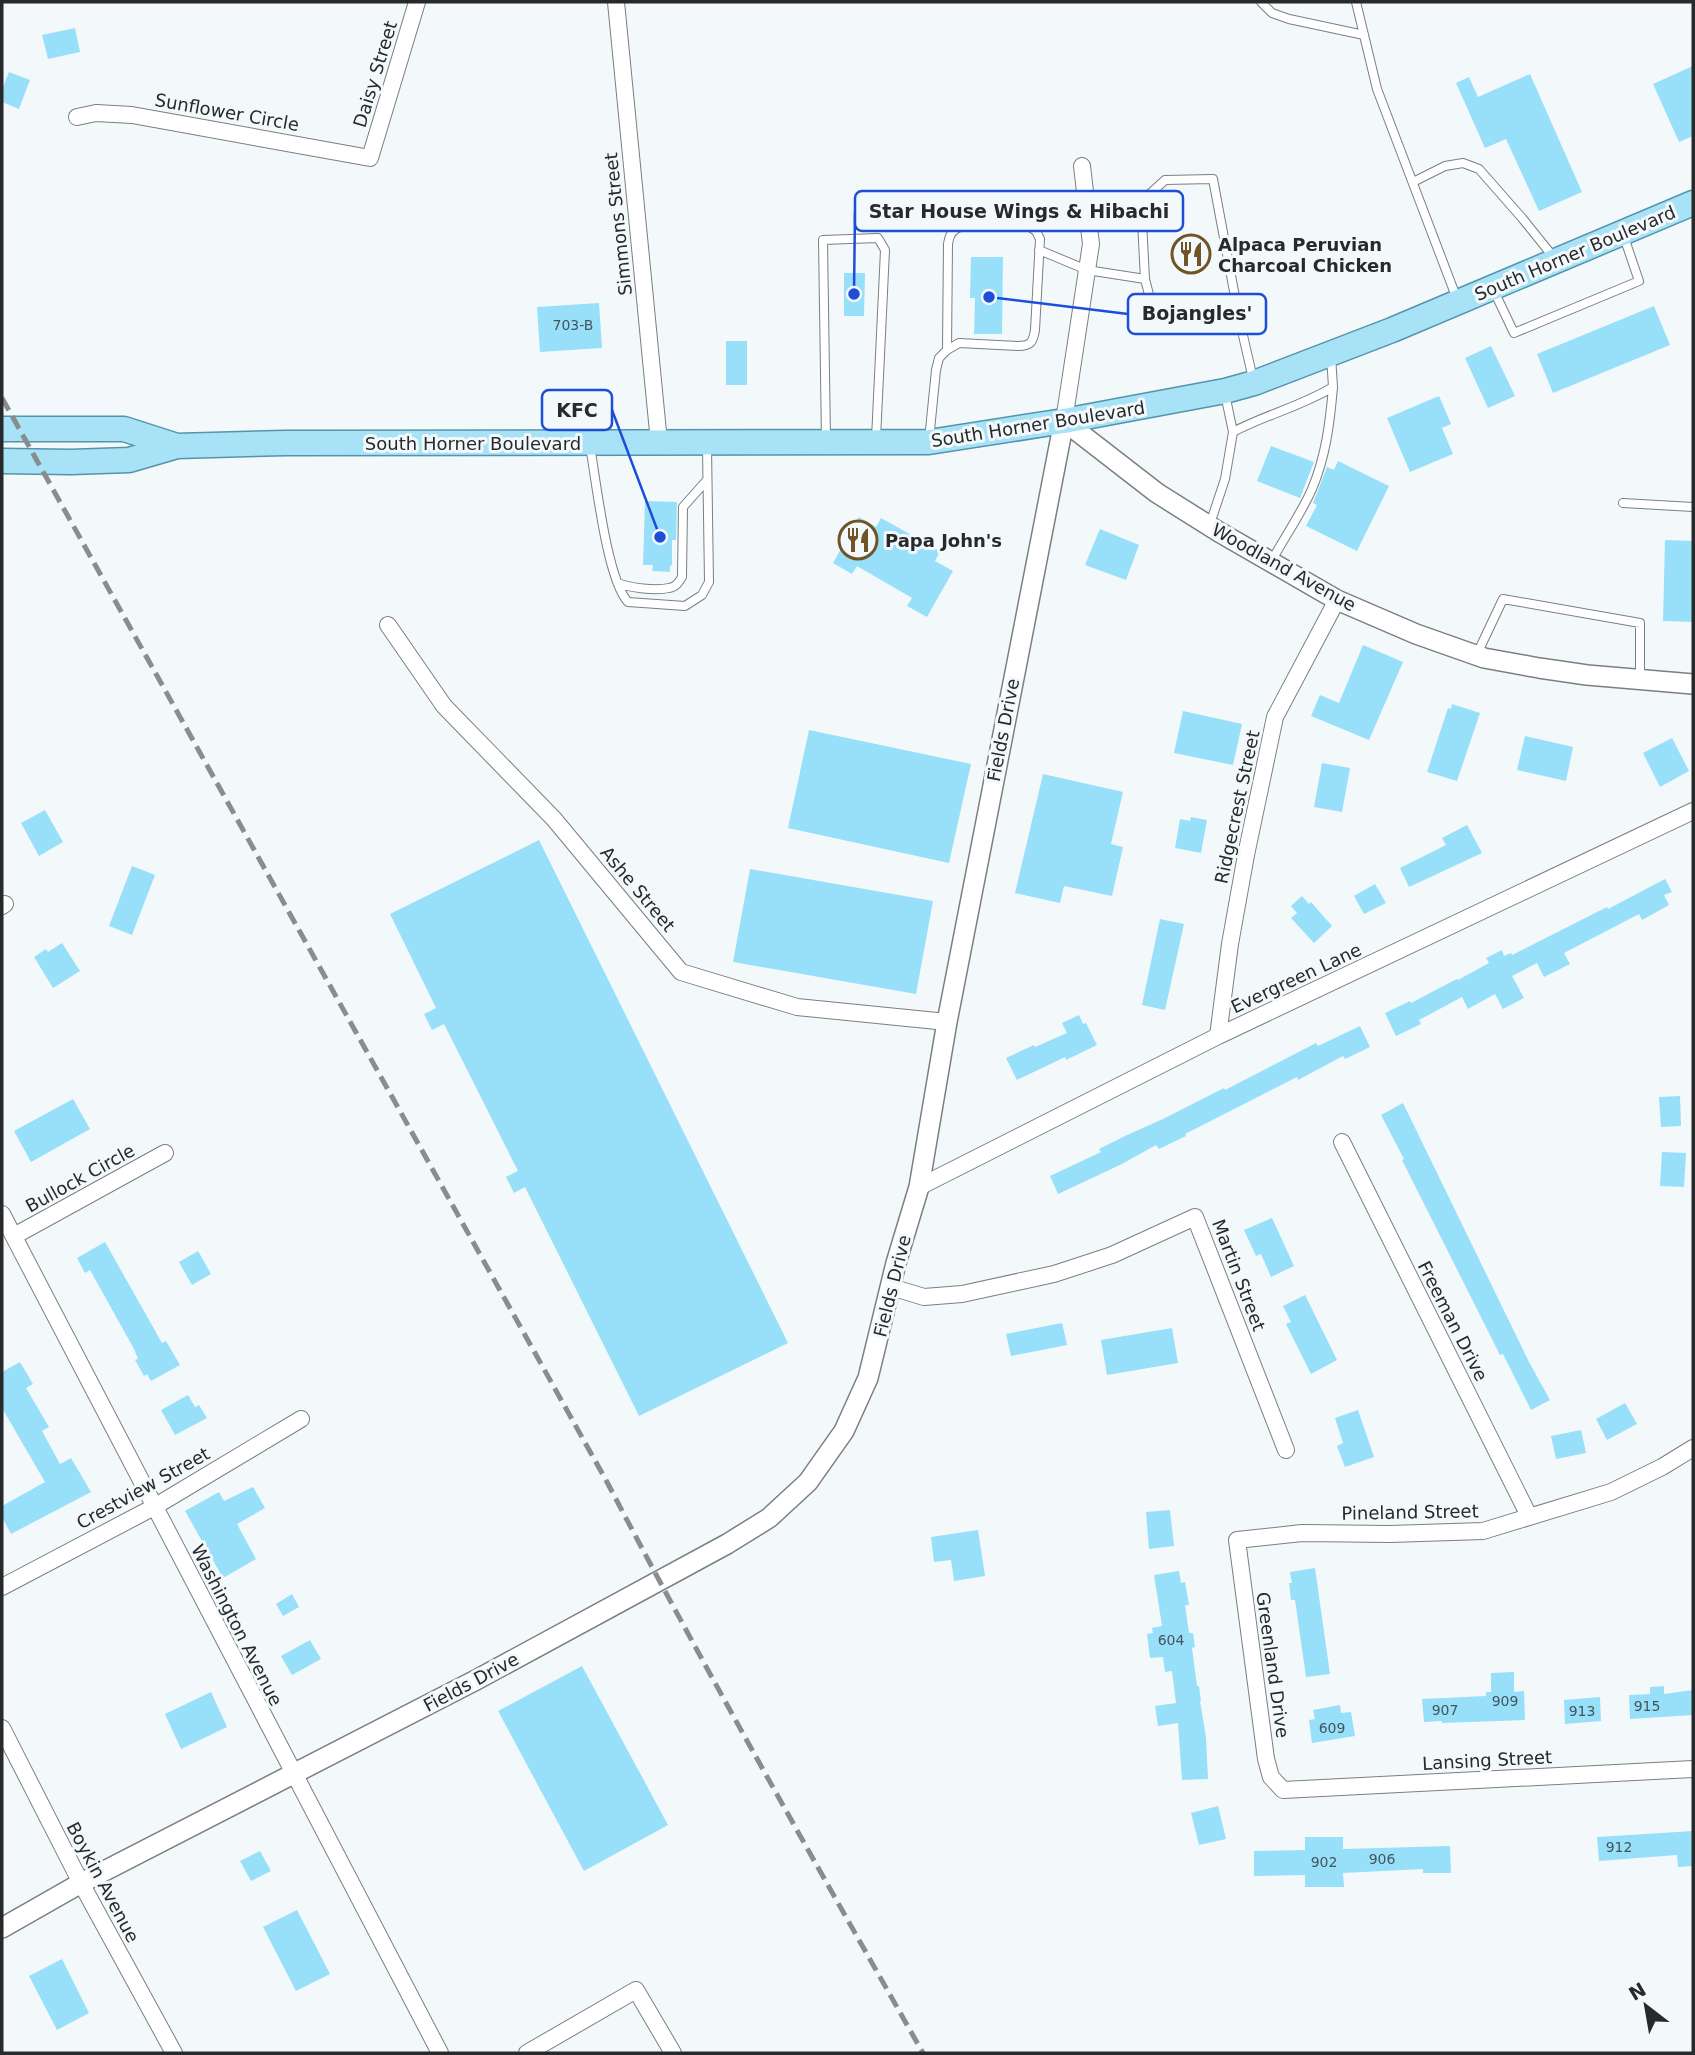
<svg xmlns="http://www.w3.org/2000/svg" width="1695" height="2055" font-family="'DejaVu Sans',sans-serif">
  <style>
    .building { fill: #98dffa }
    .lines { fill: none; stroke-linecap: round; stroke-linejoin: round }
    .service-casing { stroke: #7a7f81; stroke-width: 10 }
    .minor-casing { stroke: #7a7f81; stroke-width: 18 }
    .tertiary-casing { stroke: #7a7f81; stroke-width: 22 }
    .primary-casing { stroke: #5494ab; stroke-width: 27 }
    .service { stroke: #fff; stroke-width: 8 }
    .minor { stroke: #fff; stroke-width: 16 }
    .tertiary { stroke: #fff; stroke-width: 19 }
    .primary { stroke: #a7e2f7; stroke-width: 24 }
    .rail { stroke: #898d8e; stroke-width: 5; stroke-dasharray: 14 7; stroke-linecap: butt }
    .labels { text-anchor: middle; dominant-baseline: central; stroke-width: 6; stroke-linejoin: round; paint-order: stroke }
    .number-label { font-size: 14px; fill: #43565e }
    .street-label { font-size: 18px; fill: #27292a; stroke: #f3f9fb }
    .poi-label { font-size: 18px; font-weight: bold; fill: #27292a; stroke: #f3f9fb; text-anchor: start }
    .leader { fill: none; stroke: #1d4ed8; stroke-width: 2.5 }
    .callout-dot { fill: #1d4ed8; stroke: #f3f9fb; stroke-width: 2.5 }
    .callout { fill: #f3f9fb; stroke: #1d4ed8; stroke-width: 2.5 }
    .callout-label { font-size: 19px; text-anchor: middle; font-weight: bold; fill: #27292a }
  </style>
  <rect width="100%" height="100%" fill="#f3f9fb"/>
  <path class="building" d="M75,28L80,52L48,59L42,35Z
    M1693,66V136L1679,142L1653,84Z
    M9,72L30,80L19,109L2,102V90Z
    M1530,74L1582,192L1539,211L1506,139L1485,148L1456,83L1469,77L1478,97Z
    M971,257H1003L1002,334H974L975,298H970Z
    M844,273H865L864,316H844Z
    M599,303L602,348L540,352L537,307Z
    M1654,306L1670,345L1553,393L1537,354Z
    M726,341H747V385H726Z
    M1491,346L1515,396L1488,408L1465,358Z
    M1439,396L1451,424L1442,428L1453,454L1410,472L1387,418Z
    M1271,446L1314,462L1300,498L1257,481Z
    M1338,461L1389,486L1357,551L1306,526L1317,505L1313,503L1327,467L1334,470Z
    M645,501L677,502L676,540H672V565L670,566V572L652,571L653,565H643Z
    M859,517L876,527L881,518L940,551L935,561L953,571L927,617L907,606L912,598L857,566L852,574L833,563Z
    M1100,529L1139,545L1126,580L1085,565Z
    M1665,540L1693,541V622L1663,621Z
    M1363,645L1403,662L1369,740L1311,716L1320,695L1339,703Z
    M1452,704L1480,713L1457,781L1427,772L1448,708L1451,709Z
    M1183,711L1242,724L1233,765L1174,753Z
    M809,730L971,764L949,863L788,828Z
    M1525,736L1573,747L1566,781L1517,770Z
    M1672,738L1689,771L1660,787L1643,753Z
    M1322,763L1350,768L1342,812L1314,807Z
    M1043,774L1123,792L1111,844L1123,847L1112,896L1064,886L1060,903L1015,893Z
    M45,810L63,842L39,856L21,823Z
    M1191,817L1207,820L1201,853L1175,848L1180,819L1190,821Z
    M1467,825L1482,853L1409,887L1400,868L1446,845L1442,838Z
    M539,840L788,1343L639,1416L525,1187L514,1193L506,1177L518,1171L444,1024L432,1030L424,1014L436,1008L390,914Z
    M132,866L155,875L132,935L109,926Z
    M750,869L933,901L916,994L733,962Z
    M1665,879L1672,892L1664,895L1669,905L1642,920L1639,914L1564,953L1570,964L1544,977L1537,963L1512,976L1524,998L1503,1009L1495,994L1468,1009L1462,997L1419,1020L1421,1024L1396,1036L1385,1013L1410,1001L1411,1003L1449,983L1457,979L1458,980L1489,963L1486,958L1502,950L1504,956L1511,953L1512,955L1607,907L1608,909Z
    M1375,884L1386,903L1364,914L1354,896Z
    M1302,896L1309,904L1311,902L1332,926L1314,943L1291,918L1297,913L1291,906Z
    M1160,919L1184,924L1165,1010L1142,1005Z
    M62,943L80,971L53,988L34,957L46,949L48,952Z
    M1079,1015L1083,1024L1086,1023L1097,1045L1066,1060L1065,1057L1017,1080L1006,1058L1034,1045L1035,1047L1067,1033L1062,1023Z
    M1360,1026L1370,1047L1345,1059L1343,1056L1298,1080L1297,1077L1185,1134L1186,1136L1159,1149L1156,1145L1122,1164L1058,1194L1050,1176L1101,1152L1099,1149L1127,1135L1163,1119L1224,1088L1225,1090L1316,1043L1318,1046Z
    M1680,1096L1681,1126L1661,1127L1659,1097Z
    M73,1099L90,1129L31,1162L14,1131Z
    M1403,1103L1529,1362L1550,1400L1531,1410L1503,1354L1500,1355L1402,1160L1404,1159L1381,1115Z
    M1662,1152L1686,1153L1684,1187L1660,1186Z
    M1272,1218L1294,1266L1271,1277L1261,1254L1256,1256L1244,1230Z
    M105,1242L162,1343L166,1341L180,1365L151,1381L147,1374L144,1376L135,1360L138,1359L134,1349L90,1270L85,1273L77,1258Z
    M198,1251L211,1274L192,1285L179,1262Z
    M1305,1295L1337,1360L1311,1374L1286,1324L1291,1322L1283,1306Z
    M1062,1323L1067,1345L1011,1356L1006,1334Z
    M1172,1328L1178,1363L1107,1375L1101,1340Z
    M20,1362L33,1384L26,1388L49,1427L42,1431L60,1464L71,1458L91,1492L11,1534L2,1517V1506L45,1482L2,1408V1372Z
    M188,1395L195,1407L199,1405L207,1418L175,1435L161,1410Z
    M1625,1403L1637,1424L1607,1440L1596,1419Z
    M1358,1410L1374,1457L1345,1467L1337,1446L1343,1443L1335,1418Z
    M1581,1430L1586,1453L1556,1459L1551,1436Z
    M253,1487L265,1508L237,1524L256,1559L223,1578L185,1511L219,1492L224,1501Z
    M1170,1510L1174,1546L1149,1549L1146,1512Z
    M978,1530L985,1576L954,1581L951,1560L934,1562L931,1537Z
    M1315,1568L1330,1674L1306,1677L1295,1600H1291L1289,1583H1292L1290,1572Z
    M1179,1571L1181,1583L1185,1582L1189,1605H1185L1189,1633H1193L1195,1647L1192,1648L1197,1686H1199L1201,1701H1200L1206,1737L1208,1779L1182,1780L1178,1723L1158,1726L1155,1706L1176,1703L1172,1671L1165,1672L1163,1657L1150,1658L1147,1634L1153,1633L1152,1628L1162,1626L1154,1575Z
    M292,1594L299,1607L283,1616L276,1604Z
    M310,1640L321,1659L292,1675L281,1656Z
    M582,1666L668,1825L584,1871L498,1711Z
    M1514,1672V1692L1524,1691L1525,1720L1442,1723V1721L1424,1722L1422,1699L1486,1696V1692H1491V1673Z
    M1664,1686V1694L1693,1690V1715L1630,1719L1629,1695L1650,1694V1687Z
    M211,1692L227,1727L181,1749L165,1714Z
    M1600,1697L1601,1721L1565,1724L1564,1700Z
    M1340,1705L1341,1713L1351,1712L1355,1736L1312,1743L1309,1720L1315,1719L1313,1710Z
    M1218,1806L1226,1839L1199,1845L1191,1813Z
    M1693,1831V1866L1678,1867L1677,1855L1599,1861L1597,1837Z
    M1305,1837H1343V1849L1450,1846L1451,1873H1423V1869L1343,1873L1344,1887H1305V1875L1254,1876V1851L1305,1850Z
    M260,1851L271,1871L251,1881L240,1861Z
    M297,1910L330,1974L296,1991L263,1927Z
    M62,1959L89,2013L57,2030L29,1976Z"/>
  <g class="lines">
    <defs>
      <path id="service" d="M1261,2L1272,13L1289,19L1364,35
        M1356,2L1377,89L1457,299
        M1413,182L1445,166L1463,163L1479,169L1522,218L1555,259
        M1039,250L1087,270L1145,279
        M1494,291L1514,333L1639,281L1623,234
        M1239,318L1180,329L1156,322L1145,279L1141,202L1165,180L1213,179L1239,318L1253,379
        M1233,432C1265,415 1302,406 1333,387L1331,356
        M826,440L823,240L878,238L885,250L876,439
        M929,440L936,370L939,358L947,350L959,343L1018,346C1031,346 1033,342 1035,330L1040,239L1036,231L1030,227C1012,226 971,219 956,229C950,233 949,238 948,244L947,350
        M590,446C596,480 607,580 628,602L685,606L702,595L709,582L707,447
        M1623,503L1693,507
        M1210,524L1225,479L1233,432L1225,394
        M1271,562C1284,538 1301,514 1312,489C1326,456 1330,422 1333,387
        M618,583C630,588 656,591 669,588C676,587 679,582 682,577L683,507L707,480
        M1477,654L1503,599L1640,623V680"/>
      <path id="minor" d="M616,2L659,442
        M77,117L96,113L132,115L370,158L417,2
        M1064,421L1091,244L1082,166
        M388,625L444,706L554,819L681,972L797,1007L947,1022
        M2,906L5,904
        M1218,1036L1230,944L1246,855L1275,717L1337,600
        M1342,1142L1529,1516
        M919,1187L1218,1036L1693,811
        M2,1214L440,2053
        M14,1236L165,1153
        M891,1287L924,1297L962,1294L1054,1274L1112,1255L1195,1217L1286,1450
        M1693,1448L1662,1467L1611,1492L1483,1531L1390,1534L1302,1533L1237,1540L1266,1759L1271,1777L1283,1790L1693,1769
        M2,1587L154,1507L301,1419
        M2,1728L81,1883L174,2053
        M527,2053L636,1990L673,2053"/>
      <path id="tertiary" d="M2,1928L81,1883L476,1680L727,1544L769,1518L808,1482L844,1431L868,1378L896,1263L919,1187L947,1022L1064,421L1157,493L1219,532L1337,600L1416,634L1484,658L1539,668L1587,675L1693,684"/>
      <path id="primary" d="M2,429H124L177,446
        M2,461L71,462L129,460L177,446L285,443L929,442L1064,421L1225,391L1254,383L1392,330L1693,203"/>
    </defs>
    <use href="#service" class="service-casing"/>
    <use href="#minor" class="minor-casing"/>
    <use href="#tertiary" class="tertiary-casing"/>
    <use href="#primary" class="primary-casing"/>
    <use href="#service" class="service"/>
    <use href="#minor" class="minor"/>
    <use href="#tertiary" class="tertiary"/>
    <use href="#primary" class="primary"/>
    <path class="rail" d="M2,398L607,1482C708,1675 816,1864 923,2053"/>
  </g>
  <defs>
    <symbol id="restaurant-ring" viewBox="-11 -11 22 22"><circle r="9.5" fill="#f3f9fb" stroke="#705427" stroke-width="1.5"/><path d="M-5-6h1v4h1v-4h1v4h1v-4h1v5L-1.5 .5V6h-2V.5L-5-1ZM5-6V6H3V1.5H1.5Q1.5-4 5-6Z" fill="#705427"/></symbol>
  </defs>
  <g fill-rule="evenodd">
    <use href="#restaurant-ring" x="1169" y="232" width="44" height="44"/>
    <use href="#restaurant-ring" x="836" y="518" width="44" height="44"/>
  </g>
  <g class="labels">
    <g class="number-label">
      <text x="573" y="325">703-B</text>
      <text x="1171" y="1640">604</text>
      <text x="1505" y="1701">909</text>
      <text x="1647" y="1706">915</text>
      <text x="1445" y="1710">907</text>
      <text x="1582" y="1711">913</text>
      <text x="1332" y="1728">609</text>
      <text x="1619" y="1847">912</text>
      <text x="1382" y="1859">906</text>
      <text x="1324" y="1862">902</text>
    </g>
    <g class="street-label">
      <text transform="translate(375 74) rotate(-73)">Daisy Street</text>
      <text transform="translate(227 112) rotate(10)">Sunflower Circle</text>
      <text transform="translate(618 224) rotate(-96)">Simmons Street</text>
      <text transform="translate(1575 253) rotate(-23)">South Horner Boulevard</text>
      <text transform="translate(1038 424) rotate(-9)">South Horner Boulevard</text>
      <text x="473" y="443">South Horner Boulevard</text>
      <text transform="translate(1284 567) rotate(29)">Woodland Avenue</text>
      <text transform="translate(1003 730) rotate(-79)">Fields Drive</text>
      <text transform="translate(1237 807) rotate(-78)">Ridgecrest Street</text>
      <text transform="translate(638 889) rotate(50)">Ashe Street</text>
      <text transform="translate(1296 978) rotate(-25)">Evergreen Lane</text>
      <text transform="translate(80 1178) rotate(-29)">Bullock Circle</text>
      <text transform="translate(1239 1275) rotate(69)">Martin Street</text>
      <text transform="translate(892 1286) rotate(-76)">Fields Drive</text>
      <text transform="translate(1453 1321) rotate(63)">Freeman Drive</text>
      <text transform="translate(143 1488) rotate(-29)">Crestview Street</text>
      <text transform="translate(1410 1512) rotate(-1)">Pineland Street</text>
      <text transform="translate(237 1625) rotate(63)">Washington Avenue</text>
      <text transform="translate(1273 1665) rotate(82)">Greenland Drive</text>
      <text transform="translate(471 1682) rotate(-28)">Fields Drive</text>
      <text transform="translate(1487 1760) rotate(-3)">Lansing Street</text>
      <text transform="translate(103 1882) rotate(62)">Boykin Avenue</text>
    </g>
    <g class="poi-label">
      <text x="1218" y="244">Alpaca Peruvian<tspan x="1218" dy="21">Charcoal Chicken</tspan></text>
      <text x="885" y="540">Papa John's</text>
    </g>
  </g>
  <path class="leader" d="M854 294L855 211M989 297L1128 314M660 537L612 410"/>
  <g class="callout-dot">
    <circle cx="854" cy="294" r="7"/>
    <circle cx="989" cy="297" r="7"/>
    <circle cx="660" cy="537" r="7"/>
  </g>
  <g class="callout">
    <rect x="855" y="191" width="328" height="40" rx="7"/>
    <rect x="1128" y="294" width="138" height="40" rx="7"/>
    <rect x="542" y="390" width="70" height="40" rx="7"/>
  </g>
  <g class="callout-label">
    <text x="1019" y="218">Star House Wings &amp; Hibachi</text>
    <text x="1197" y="320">Bojangles'</text>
    <text x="577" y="417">KFC</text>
  </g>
  <rect width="1695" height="2055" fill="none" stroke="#27292a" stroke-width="7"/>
  <g transform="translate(1646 2006) rotate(329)" stroke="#f3f9fb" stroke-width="5" paint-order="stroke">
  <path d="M0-5L12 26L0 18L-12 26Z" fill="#27292a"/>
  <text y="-10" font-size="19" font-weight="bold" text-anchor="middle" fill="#27292a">N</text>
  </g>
</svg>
